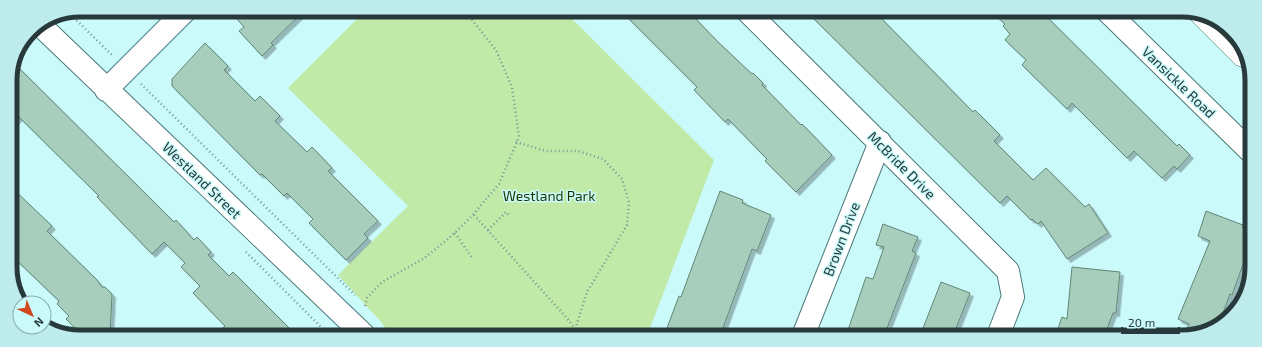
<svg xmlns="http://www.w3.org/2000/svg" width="1262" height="347" font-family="'Exo 2',sans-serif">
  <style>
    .green { fill: #c1e9a8 }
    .building { fill: #a7cebd; stroke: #628677; filter: url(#shadow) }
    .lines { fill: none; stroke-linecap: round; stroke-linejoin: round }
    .service-casing { stroke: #4d787a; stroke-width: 12 }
    .minor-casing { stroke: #4d787a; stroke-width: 24 }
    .tertiary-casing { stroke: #4d787a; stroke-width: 24 }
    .path { stroke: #769697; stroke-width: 2.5; stroke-dasharray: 1 3; stroke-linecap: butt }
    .service { stroke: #fff; stroke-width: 11 }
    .minor { stroke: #fff; stroke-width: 22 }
    .tertiary { stroke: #fff; stroke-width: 22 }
    .labels { text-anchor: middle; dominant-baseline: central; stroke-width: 3; stroke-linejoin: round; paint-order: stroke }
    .street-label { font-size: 14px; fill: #27393a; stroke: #cbfafb }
    .park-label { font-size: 14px; fill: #1a3700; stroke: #cbfafb }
    .rim { fill: none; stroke: #27393a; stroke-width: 5 }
  </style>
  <defs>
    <filter id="shadow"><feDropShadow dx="3.5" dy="3.5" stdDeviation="0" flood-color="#0004"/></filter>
  </defs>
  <rect width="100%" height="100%" fill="#cbfafb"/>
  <path class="green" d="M365,11H564L714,160L647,336L390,335L381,322L338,275L408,206L288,88Z"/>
  <path class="building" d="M246,10H305L271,43L273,45L262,56L239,31L244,27L237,19Z
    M621,11H688L718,42L752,74L753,73L763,83L762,85L801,125L802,124L832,155L796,192L765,161L767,159L728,119L725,122L694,90L697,87Z
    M807,12H875L973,112L975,110L1000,135L994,141L1033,180L1046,168L1085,207L1089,204L1108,233L1067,259L1041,221L1038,224L1032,219L1031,220L1007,196L1000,203Z
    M992,12H1042L1177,146L1179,144L1190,155L1177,169L1174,166L1162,178L1134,151L1127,158L1072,103L1067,109L1022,65L1026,60L1005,40L1010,34L1003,26L1005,24Z
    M205,43L228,66L224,70L255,101L260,96L280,116L275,121L307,152L312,147L332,168L328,171L378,221L364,234L368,238L346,260L309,223L313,219L287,193L284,196L262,174L260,175L172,86V79Z
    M15,64L174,222L176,220L194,240L197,237L211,252L208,255L229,276L233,272L296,335H215L225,326L193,293L200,286L181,267L185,263L164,242L152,254L97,197L99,196L19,117L10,126V75Z
    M11,187L52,226L47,231L97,280L102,287H105L112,294L110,335H82L66,319L69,316L57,304L59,301L11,255Z
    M720,191L743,200L742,203L771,215L757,251L752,249L720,336H664L679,296L681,297Z
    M1206,211L1243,225L1242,227L1250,230V245L1232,295L1230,294L1219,324L1184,337L1189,324L1178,319L1210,241L1198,236Z
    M883,224L918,237L912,251L916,253L884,336H846L866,277L873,279L884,247L876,245Z
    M1072,267L1120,272L1116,313H1113L1104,337H1055L1062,317L1067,319Z
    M941,282L970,293L953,336H920Z"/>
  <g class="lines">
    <defs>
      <path id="service" d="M1191,12L1239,60L1250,65"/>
      <path id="minor" d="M747,11L1008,271L1013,297L998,336
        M39,24L364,335
        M106,90L186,10
        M803,336L880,142"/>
      <path id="tertiary" d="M1108,12L1250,151"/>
    </defs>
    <use href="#service" class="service-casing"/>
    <use href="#minor" class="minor-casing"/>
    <use href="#tertiary" class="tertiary-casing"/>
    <path class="path" d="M68,12L112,55
      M141,84L355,295
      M516,142L546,151H578L603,159L622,179L629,202L627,225L587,292L575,330
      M474,215L566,317L575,329
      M488,230L506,212L509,215
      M455,233L473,259
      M246,252L329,335
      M365,306L367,298L382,282L423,259L447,240L471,217L499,184L519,137L512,87L496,50L465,11
      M384,328L389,335
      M484,332L486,336
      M550,336C573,327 597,328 621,336"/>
    <use href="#service" class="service"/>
    <use href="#minor" class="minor"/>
    <use href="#tertiary" class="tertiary"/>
  </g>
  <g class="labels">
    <g class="street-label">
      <text transform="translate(1179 82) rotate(44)">Vansickle Road</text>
      <text transform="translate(902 165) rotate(45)">McBride Drive</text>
      <text transform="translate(202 180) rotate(44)">Westland Street</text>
      <text transform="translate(841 239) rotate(-69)">Brown Drive</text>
    </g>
    <g class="park-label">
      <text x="549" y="195">Westland Park</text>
    </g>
  </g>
  <path d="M0 0H1262V347H0ZM80 17H1182A63 63 0 0 1 1245 80V267A63 63 0 0 1 1182 330H80A63 63 0 0 1 17 267V80A63 63 0 0 1 80 17Z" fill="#beebec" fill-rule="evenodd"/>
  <path class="rim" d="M80 17H1182A63 63 0 0 1 1245 80V267A63 63 0 0 1 1182 330H80A63 63 0 0 1 17 267V80A63 63 0 0 1 80 17Z"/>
  <g transform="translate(32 315) rotate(136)"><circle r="19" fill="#cbfafb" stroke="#89adae"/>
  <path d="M0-3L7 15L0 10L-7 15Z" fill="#d24920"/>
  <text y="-6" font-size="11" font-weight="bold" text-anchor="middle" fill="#27393a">N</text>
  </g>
  <path d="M1122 327v6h57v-6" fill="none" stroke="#27393a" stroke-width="2"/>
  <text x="1128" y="327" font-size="12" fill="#27393a" stroke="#cbfafb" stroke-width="3" paint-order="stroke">20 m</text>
</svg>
